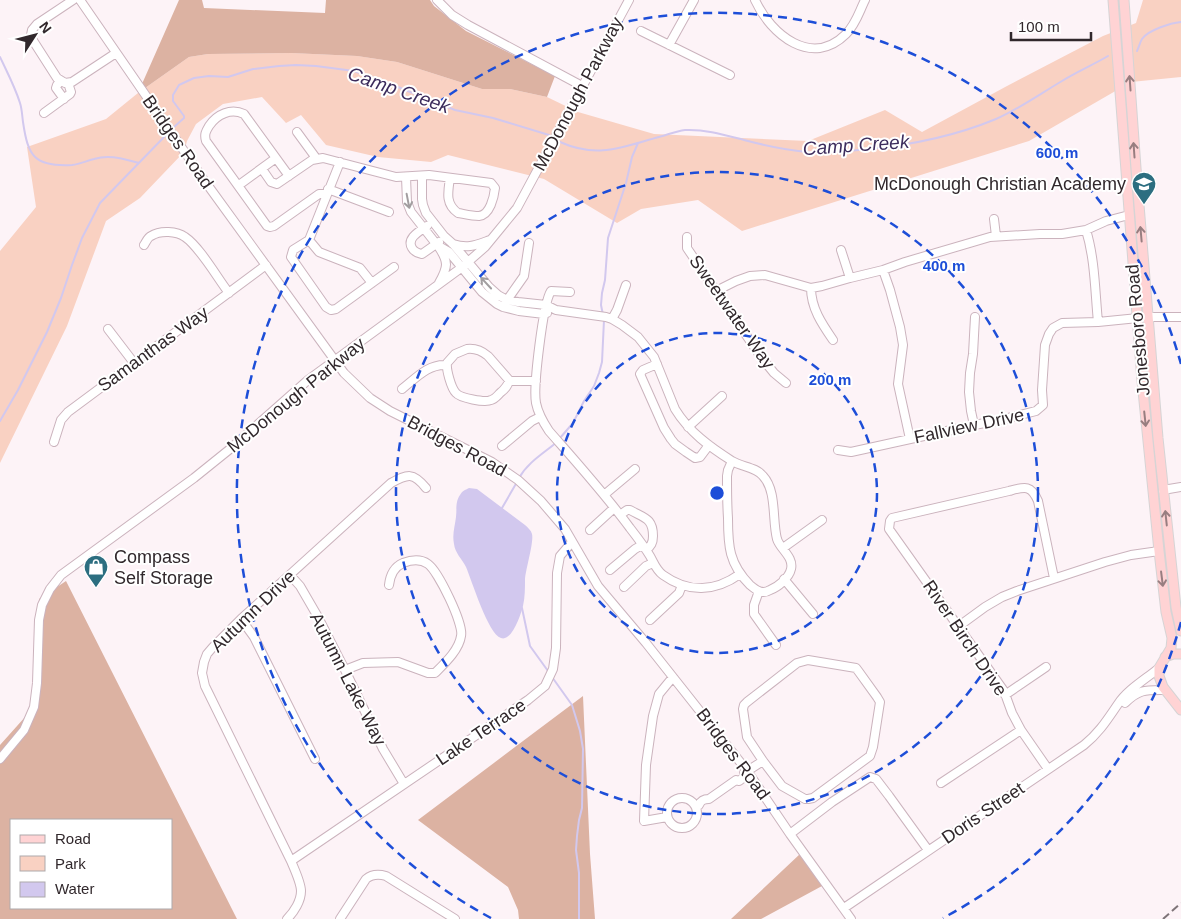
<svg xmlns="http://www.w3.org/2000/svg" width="1181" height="919" font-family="Arial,sans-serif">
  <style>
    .green { fill: #f9d1c2 }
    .forest { fill: #dcb2a2; fill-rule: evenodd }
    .water { fill: #d2c8ee }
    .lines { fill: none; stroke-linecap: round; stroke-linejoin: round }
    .stream { stroke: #d2c8ee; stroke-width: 2 }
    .minor-casing { stroke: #cbb3bd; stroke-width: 10 }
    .major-casing { stroke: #d6d4d5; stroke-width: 11 }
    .minor { stroke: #fff; stroke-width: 8 }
    .major { stroke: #ffd3d4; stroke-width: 9 }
    .rail { stroke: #7e7478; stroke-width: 2; stroke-dasharray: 8 4; stroke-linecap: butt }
    .oneway { stroke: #987e80 }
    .oneway2 { stroke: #a29ea0 }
    .ring { fill: none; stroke: #1d4ed8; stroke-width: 2.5; stroke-dasharray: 9 6 }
    .labels { text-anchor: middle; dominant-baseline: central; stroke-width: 4; stroke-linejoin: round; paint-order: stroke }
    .street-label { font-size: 18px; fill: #31282c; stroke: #fff }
    .poi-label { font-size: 18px; fill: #31282c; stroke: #fff; text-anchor: end }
    .water-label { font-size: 19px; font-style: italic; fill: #3c2c5c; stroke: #fff }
    .centre { fill: #1d4ed8; stroke: #fff; stroke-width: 2.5 }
    .ring-label { font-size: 15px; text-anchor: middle; font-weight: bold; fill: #1d4ed8; stroke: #fff; stroke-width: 4; stroke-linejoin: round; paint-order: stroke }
  </style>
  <rect width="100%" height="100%" fill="#fdf3f7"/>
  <path class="green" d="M1143,0H1181V77L1131,82L1029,141L742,231L698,200L641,209L617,223L544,179L448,155L431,162L378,157L326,145L301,115L286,123L262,97L223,104L196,124L187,141L184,152L140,198L106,221L67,326L0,463V251L36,207L27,147L106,119L138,93L189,57L208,54L291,53L357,56L397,62L482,89H510L547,97L578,112L654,134L808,141L885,110L922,132L1007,86L1103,36L1136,23Z"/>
  <path class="forest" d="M179,0H202L204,8L325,13L326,0H430L434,6L466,31L555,76L547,97L510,89H482L397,62L357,56L291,53L208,54L189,57L138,93Z
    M66,581L237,919H0V745L34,707L39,599ZM11,820H171V908H11Z
    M583,696L590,854L595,919H519L518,910L508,887L418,820Z
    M800,854L822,886L761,919H731Z"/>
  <path class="water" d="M469,488L477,489L525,525C528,528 531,530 532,534C534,542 526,568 525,579C525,588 525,597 523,606C521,614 512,642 501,638C488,634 472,581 466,567C462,559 455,553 454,544C452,534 455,526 456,517C457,510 455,502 460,495C462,491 465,490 469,488Z"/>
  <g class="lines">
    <path class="stream" d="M1137,51C1139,47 1140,42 1142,39C1148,30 1171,23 1181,22
      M0,57C7,72 15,87 20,103C22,109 22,115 23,122C28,156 34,167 72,165C80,164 86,161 94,159C110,154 123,159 139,163
      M174,127L184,118V116L173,101V95L179,85L194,78L209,76L228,77L253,69L279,66L296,65L316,66L354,71L383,81L455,110L493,118L549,135
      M560,142C598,159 622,147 659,137C667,135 676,131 685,130C705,129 725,135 744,140C763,145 787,150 807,152C827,154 848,151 868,149C911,145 955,136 996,119C1019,109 1040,94 1062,81C1076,72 1093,65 1108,56
      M603,315L601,305L602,293L605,280L608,238L626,183L632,157L638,143
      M0,421L18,390L47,332L61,298L72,265L82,238L100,203L167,134
      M560,438L573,423L584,401L594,386L599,373L602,362L604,320
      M519,478C528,462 544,453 557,442
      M502,508L517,482
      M522,608L530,646L548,671
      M552,677L572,705L580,731L583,749L582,808L579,820L577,836L576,850L579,873V919"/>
    <defs>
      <path id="minor" d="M73,0L37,24L32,30L31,35L32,39L57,78L65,83L72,82L116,53
        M80,0L204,180L344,373L370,398L390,411L492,462L518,480L541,501L565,529L598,586L646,643L748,772L790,834L851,919
        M437,0L452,15L468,25L582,86
        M755,0C771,35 812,68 846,34C856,24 859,12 865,0
        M641,31L730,75
        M669,45L694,0
        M61,81L57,85L56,88L64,99
        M44,113L70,94L71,92L68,83
        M297,132L316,158
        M340,162L309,240L319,252L360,268L372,283
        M262,169L271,182L277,184L312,160L323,158L396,177L429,175L491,183L495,188C494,197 490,215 479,216C472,216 464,214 458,213C445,204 448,192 450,178
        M289,176L244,114C231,108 217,114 209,126C206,131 204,134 206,141L267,226L270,227L274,226L319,194H326
        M422,176V199L423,205L426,213L444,236L453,244L489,287L498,295L507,300L518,302L546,305L556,310L606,317L612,319L622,325L638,337L654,357L675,409C689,432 710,447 732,461L728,470L727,476C727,490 727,504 728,518C728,546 729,564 750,585C756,590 762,595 770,590C778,587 789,578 791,569C794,557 780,549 777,539C772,520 777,491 763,476C756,467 742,467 732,461
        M406,177L407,202L411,212L437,245L449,252L482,292L497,304L503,307L519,311L544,314L547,313
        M239,185L276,158
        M328,189L389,212
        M994,219L996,236
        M427,226C420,231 406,238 412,248C414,252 417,253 422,254L439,242
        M1086,230C1095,259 1095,292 1098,322
        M687,237V248L761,357L774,373L786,383
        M309,240L293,250L291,257L326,307L331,310L336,309L394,267
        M453,244C468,249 476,245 490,240
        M144,245C146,242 148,237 151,236C160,230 177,231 185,237C200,247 218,279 229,293
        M438,246C449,262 448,267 439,283
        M841,250L850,278
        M883,270L890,290L900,327L903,345L898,384L910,439
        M811,288C811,308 822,324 833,340
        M716,291L736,281L750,276L765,275L811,288L822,286L850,278L883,270L905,262L990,237L1040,234H1062L1086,230L1106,221L1129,215
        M570,292L551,291C543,303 533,387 536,403C538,413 543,422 549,431C577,463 605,494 630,528C637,537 644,546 650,556C654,563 656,570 663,575C688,593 715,592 740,574
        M505,303L524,276L529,243
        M612,319L617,310L626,285
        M108,329L134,363
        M467,349C475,348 482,351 488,356L509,380C508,386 505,389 500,393C498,395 495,399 491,400C485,403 460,398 456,393C451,388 446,369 447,363L455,354Z
        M657,364L643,370L640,374L664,428L671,439L675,444L686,452L695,458L700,457L709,445
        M509,381H536
        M402,389C416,378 428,364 446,365
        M974,425L971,411L969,392L970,373L973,354L975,317
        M688,427L722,396
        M54,442L61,420L68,412L266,265
        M502,446L532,421L540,417
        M838,450L851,452L974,425L996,421L1036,411L1043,405L1042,390L1045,345L1049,334L1053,328L1062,323L1098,322L1148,317H1181
        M1163,490L1181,487
        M604,495L635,469
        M620,515L627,510H630C644,518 653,518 653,536C653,543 651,546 646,550
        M590,530L614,508
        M783,548L822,520
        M610,570L635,549L642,545
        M290,575L300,586L318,617L345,670L383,749L404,784
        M784,579L813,614
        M624,587L646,566L653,563
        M759,591L754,605V614L776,645
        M241,619L254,637L315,759
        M650,620L679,593L682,585
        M959,626L985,607L1002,597L1017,591L1105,562L1131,555L1159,551
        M808,660L856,668L859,672L877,697L880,702L873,747L870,756L813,798L808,799H805L782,786L763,761L747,737L743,709L744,705L747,702L797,663Z
        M345,670L363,663L398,662L428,673H435C445,663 459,650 461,636C464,624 438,571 428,564C421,559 411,560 403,563C394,567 390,576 389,585
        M1005,695L1046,667
        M1125,703C1139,689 1146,690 1165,690
        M0,759L24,730L34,707L37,683L39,620L42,605L50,589L61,575L194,478L230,449L308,380L461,268L485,247L517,208L629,0
        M1048,769L1021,730L1012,713L1004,691L889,529L890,521L892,518L1009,491C1024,487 1031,484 1038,501L1054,578
        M744,773L763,761
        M941,783L1021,730
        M667 813a15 15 0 1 1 30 0a15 15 0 1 1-30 0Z
        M699,805C701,800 704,799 709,799L736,780L739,781L743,778L745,773
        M667,817L644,821L646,765L653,716L659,694L673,677
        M790,834L832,802L870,777L876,779L889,796L928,850
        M291,861L528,700L545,686L553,669L556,648L557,573L560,556L572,542
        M844,908L1084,745C1099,733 1107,720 1118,704C1128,689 1146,679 1159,668
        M287,919C294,912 301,901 301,891C301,883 294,868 291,861L205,686L202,673L204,662L207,654L213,647L241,619L391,483C408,474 413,472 426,488
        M340,919L366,879C372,874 379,874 386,876L455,919"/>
      <path id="major" d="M1113,0L1142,381L1159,551L1166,612L1172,638L1171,648L1159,668V676L1163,687L1181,710
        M1124,0L1136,168L1158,438L1176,607L1181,631
        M1165,657L1173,654H1181"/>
    </defs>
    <use href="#minor" class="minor-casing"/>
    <use href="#major" class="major-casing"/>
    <use href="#minor" class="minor"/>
    <use href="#major" class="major"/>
    <path class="rail" d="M1163,919L1181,903"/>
  </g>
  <defs><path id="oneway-shaft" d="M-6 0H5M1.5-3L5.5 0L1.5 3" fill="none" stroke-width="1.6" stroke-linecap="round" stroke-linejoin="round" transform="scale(1.25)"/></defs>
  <g class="oneway">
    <use href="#oneway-shaft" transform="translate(1130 83) rotate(-94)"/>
    <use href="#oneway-shaft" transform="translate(1134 150) rotate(-94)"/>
    <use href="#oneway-shaft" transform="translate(1141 234) rotate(-95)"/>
    <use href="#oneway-shaft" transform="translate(1145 419) rotate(84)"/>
    <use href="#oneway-shaft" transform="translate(1166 518) rotate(-96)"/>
    <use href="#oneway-shaft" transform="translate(1162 579) rotate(83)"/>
  </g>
  <g class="oneway2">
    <use href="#oneway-shaft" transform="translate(408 201) rotate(79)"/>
    <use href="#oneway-shaft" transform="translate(486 283) rotate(-133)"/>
  </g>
  <g class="ring">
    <circle cx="717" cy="493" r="160"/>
    <circle cx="717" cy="493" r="321"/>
    <path d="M1181 622A481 481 0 0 1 943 918M491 918A481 481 0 1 1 1181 364"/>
  </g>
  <defs>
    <symbol id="school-pin" viewBox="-11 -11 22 30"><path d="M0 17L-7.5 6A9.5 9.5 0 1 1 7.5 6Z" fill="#2c6e80" stroke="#fff"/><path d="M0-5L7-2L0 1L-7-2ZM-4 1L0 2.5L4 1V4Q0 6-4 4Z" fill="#fff"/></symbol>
    <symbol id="shop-pin" viewBox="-11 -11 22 30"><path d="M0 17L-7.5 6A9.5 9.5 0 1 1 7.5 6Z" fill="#2c6e80" stroke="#fff"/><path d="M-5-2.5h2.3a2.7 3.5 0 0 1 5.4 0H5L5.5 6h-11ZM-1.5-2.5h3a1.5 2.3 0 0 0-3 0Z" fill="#fff"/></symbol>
  </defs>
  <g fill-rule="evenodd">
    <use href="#school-pin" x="1130" y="170" width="28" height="38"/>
    <use href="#shop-pin" x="82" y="553" width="28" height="38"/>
  </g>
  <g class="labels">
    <g class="street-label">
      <text transform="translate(578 94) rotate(-62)">McDonough Parkway</text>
      <text transform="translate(178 142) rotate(55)">Bridges Road</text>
      <text transform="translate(732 312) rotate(55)">Sweetwater Way</text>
      <text transform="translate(1138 330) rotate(-95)">Jonesboro Road</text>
      <text transform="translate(153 349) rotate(-36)">Samanthas Way</text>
      <text transform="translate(296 395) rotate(-39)">McDonough Parkway</text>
      <text transform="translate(969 426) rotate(-12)">Fallview Drive</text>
      <text transform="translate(457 446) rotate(28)">Bridges Road</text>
      <text transform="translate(253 611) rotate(-44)">Autumn Drive</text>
      <text transform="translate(965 638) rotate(56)">River Birch Drive</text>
      <text transform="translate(348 679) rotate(63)">Autumn Lake Way</text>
      <text transform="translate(481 732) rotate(-34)">Lake Terrace</text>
      <text transform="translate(733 754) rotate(53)">Bridges Road</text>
      <text transform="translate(983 813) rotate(-34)">Doris Street</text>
    </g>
    <g class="poi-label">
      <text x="1126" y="184">McDonough Christian Academy</text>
      <text x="114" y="557" text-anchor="start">Compass<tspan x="114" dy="21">Self Storage</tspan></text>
    </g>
    <g class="water-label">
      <text transform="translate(399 90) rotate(19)">Camp Creek</text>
      <text transform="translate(856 145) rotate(-4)">Camp Creek</text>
    </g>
  </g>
  <circle cx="717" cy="493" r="8" class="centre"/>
  <g class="ring-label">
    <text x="1057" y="158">600 m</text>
    <text x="944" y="271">400 m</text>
    <text x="830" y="385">200 m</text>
  </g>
  <rect x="10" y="819" width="162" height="90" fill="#ffffff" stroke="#ada9ab"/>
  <rect x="20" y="835" width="25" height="8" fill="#ffd3d4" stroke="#ada9ab"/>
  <text x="55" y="844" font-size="15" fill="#31282c">Road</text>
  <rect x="20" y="856" width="25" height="15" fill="#f9d1c2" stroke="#ada9ab"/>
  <text x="55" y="869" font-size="15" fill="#31282c">Park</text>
  <rect x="20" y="882" width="25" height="15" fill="#d2c8ee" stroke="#ada9ab"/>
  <text x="55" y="894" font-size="15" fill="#31282c">Water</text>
  <g transform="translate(35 35) rotate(54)" stroke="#ffffff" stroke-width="4" paint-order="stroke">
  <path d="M0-4L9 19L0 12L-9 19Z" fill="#31282c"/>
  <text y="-8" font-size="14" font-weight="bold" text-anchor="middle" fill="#31282c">N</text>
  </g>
  <path d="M1011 32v8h80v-8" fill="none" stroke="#31282c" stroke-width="2.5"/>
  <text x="1018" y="32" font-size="15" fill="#31282c" stroke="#ffffff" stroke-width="4" paint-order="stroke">100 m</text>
</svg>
